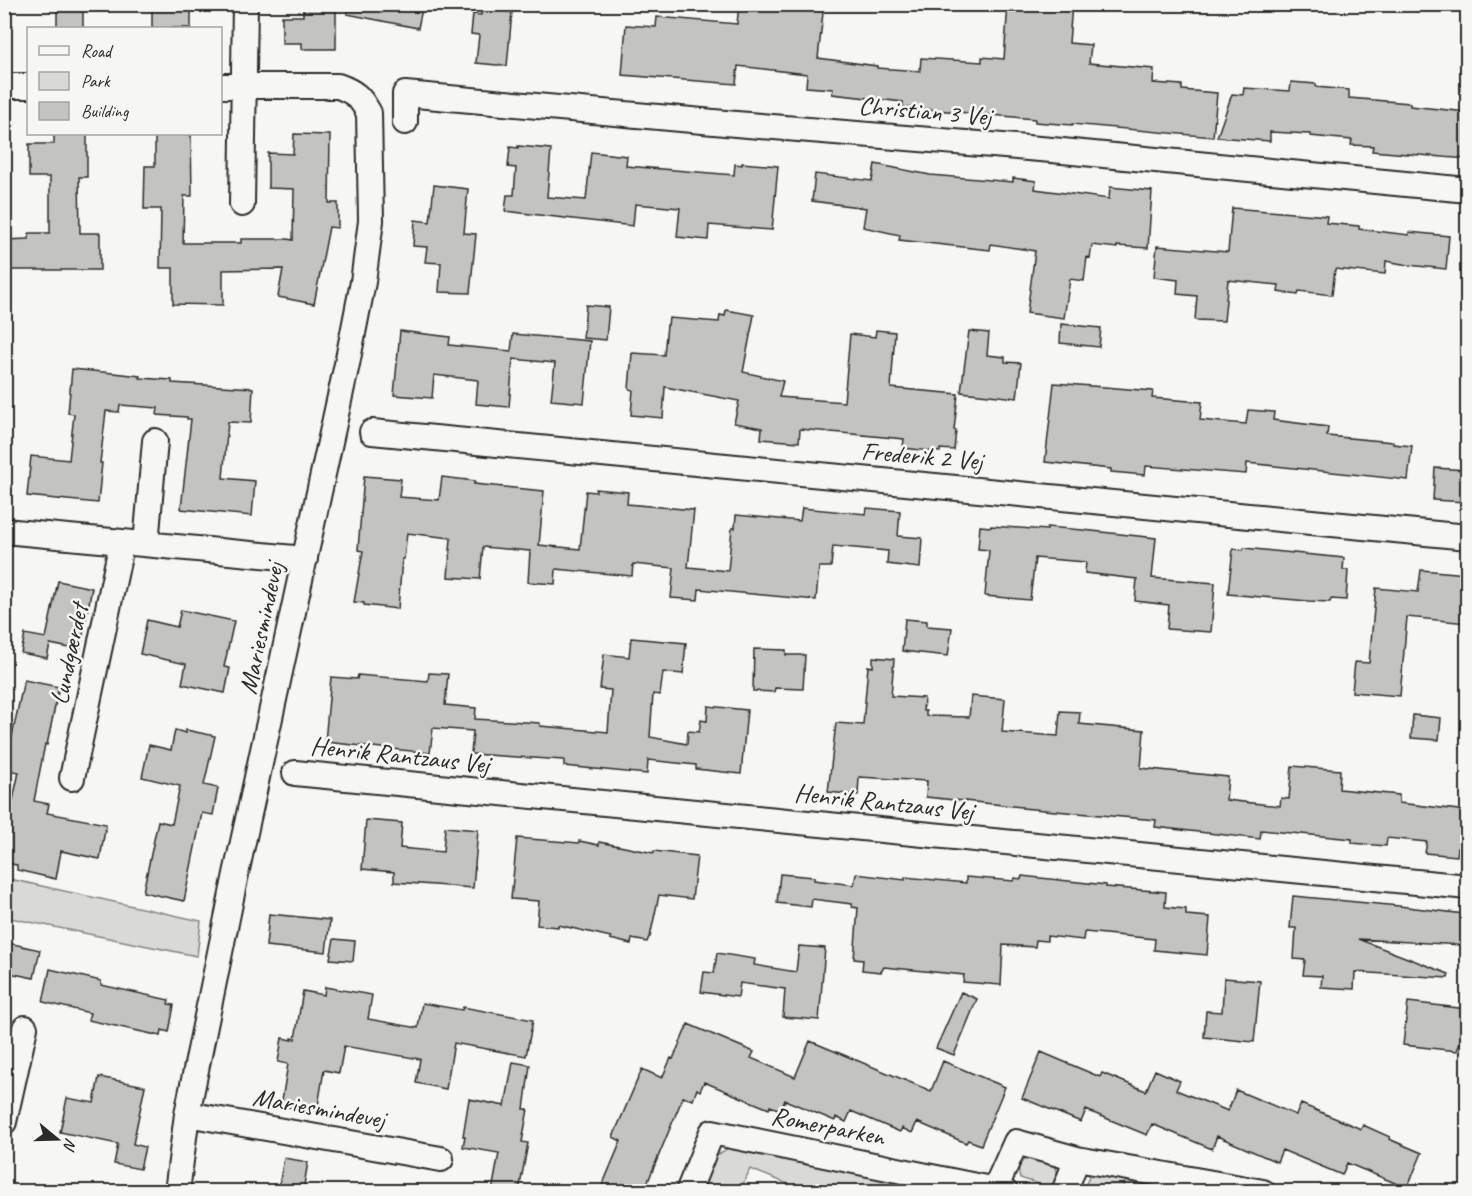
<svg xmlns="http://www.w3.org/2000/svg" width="1472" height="1196" font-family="Caveat,sans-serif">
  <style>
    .green { fill: #d9d9d5; stroke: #828280; stroke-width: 1.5 }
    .building { fill: #c3c3c0; stroke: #2b2b2b; stroke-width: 1.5 }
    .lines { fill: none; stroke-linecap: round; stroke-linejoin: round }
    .minor-casing { stroke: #2b2b2b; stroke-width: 28 }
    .minor { stroke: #f6f6f2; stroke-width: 24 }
    .labels { text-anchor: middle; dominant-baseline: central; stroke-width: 5; stroke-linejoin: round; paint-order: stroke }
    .street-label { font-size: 26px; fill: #2b2b2b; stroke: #f6f6f2 }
  </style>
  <rect width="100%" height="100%" fill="#f6f6f2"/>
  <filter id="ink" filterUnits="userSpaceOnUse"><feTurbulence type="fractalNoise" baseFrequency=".0167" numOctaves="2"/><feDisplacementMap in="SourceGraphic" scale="12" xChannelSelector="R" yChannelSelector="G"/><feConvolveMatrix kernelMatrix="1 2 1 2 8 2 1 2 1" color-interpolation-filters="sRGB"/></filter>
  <g filter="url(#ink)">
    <path class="green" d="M5,878L201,921L197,956L5,917Z
      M731,1146L948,1191H838L816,1184L808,1191H806L750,1169L740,1191L699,1192L712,1159Z
      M1029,1156C1035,1157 1042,1159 1048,1161C1062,1168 1059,1181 1048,1187L1020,1178C1016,1167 1021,1162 1029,1156Z
      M1090,1173L1127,1178L1122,1191L1083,1192Z"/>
    <path class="building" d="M57,4H83V28H57Z
      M152,4H191V28H152Z
      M303,4H336V49H302V43H282V16H303Z
      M348,4H423L418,28L347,14Z
      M739,4H824L818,58L877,66V68L920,71L921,58L982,62V57L1004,59L1008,4H1072L1069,43L1091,45L1089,63L1154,69L1153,83L1182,85V90L1217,93L1213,137L1072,124V125L1035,122V119L903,107V102L832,94L833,89L806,87L807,74L738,66L736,84L622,75L626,25L656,27L657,17L737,24Z
      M481,9L512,12L507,66L476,63L479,35L471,34L473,14L481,15Z
      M1291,82L1316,84V87L1349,90V98L1410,103V106L1467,112V159L1372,151L1373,146L1351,145L1352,140L1310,136V134L1270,132V141L1217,137L1232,94L1243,95L1244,88L1290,91Z
      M54,134H87V177H79L80,233H100V270H4V240L29,239V233H50V177H29V144H54Z
      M155,134H191L192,196H184L183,243H241V239H287L293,240L294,189L268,188V153L293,154L294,134L330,135L329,203H338V228L329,227L314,304L278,297L283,269L223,270V305L173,304V268H160L161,209H144L145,166H155Z
      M518,146L551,149L547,197L586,200L591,152L627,156L626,166L734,175L735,164L742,165V163L778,166L772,230L709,225L708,240L677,237L680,208L635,204L633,226L505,211L507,195H514L516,168L508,167L510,147L518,148Z
      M875,164L930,175L1013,182V178L1036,181L1035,189L1109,199L1110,187L1152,191L1148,248L1117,246V248L1092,245L1090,258L1087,257L1084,281L1070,279L1064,318L1027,313L1035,251L991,244L990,250L899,240L900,235L863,227L866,208L812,201L815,174L872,181Z
      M434,185L468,189L464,233L476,234L470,293L439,292L441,263L425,262L427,247L413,246L415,220L430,222Z
      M1232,208L1327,216L1326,223L1359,226V229L1409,235V232L1449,236L1446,269L1408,265L1386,261L1385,274L1335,269L1332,295L1299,291L1298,295L1278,292L1279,285L1228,280L1224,321L1195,320L1197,296L1177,294L1178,280L1154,277L1157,246L1228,252Z
      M586,305L609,307L606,340L583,338Z
      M726,310L754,315L743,372L783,381L779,397L844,402L850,334L875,337L876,330L895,332L891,388L958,394L954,430H956L954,450L940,449V452L903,448L904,439L800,429L799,442L761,439L762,428L734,423L739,401L665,387L663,418L631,415L633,390L629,389L632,353L664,355L667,325H668L669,318L719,322L720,315L725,316Z
      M1061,324L1101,328L1099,347L1060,343Z
      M400,331L450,337L449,345L511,351L513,334L590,341L584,403L551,400L555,363L513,359L509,407L476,404L478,380L434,375L432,398L394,395Z
      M969,331L989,333L987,355L1005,357V362L1021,363L1017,398L961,392Z
      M72,369L123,374L140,376V378L172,380V383L253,388L251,423L228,422L223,478L255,481L252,516L181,509L191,419H187V417L157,415L158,408L120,405L119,412L106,411L100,463H102L98,503L27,496L31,456L69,460L74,414L68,413Z
      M1054,383L1153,391L1152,398L1202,402L1200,420L1246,424L1248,410L1274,412L1273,420L1328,427L1327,436L1393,442V444L1412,446L1408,480L1247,463L1246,474L1146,466L1145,475L1111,472V469L1045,462Z
      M1435,468L1467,470L1466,502L1433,500Z
      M364,476L401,479L399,497L439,500L442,477L475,481L474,484L544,491L539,545L580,549L586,491L596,492V489L628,492L627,504L694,510L688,567L728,571L732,528H735L736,515L800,521L802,508L866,514L867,508L900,511L898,536L922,538L920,568L887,564L888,551L833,546L831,567H819L816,600L699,589L698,600L671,598L674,568L633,564L632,576L556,569L555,584L528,582L530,551L483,547L480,579L448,577L451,538L407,533L404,559H402L398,609L364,605V603L354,602L363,551L358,550Z
      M980,526L991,527V526L1047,530V527L1083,530L1156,538L1152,578L1215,583L1211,632L1167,629L1169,605L1135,601L1137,579L1085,573L1086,562L1035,558L1030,600L985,596L989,550L978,549Z
      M1244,548L1344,558L1343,570H1348L1346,600L1331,599L1330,602L1308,601L1228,594L1233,549L1243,550Z
      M1421,570L1467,574V623L1407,617L1400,696L1352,692L1355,662L1369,663L1376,588L1418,592Z
      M58,581L92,588L80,650L50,644L47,658L21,653L25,634L46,638Z
      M181,610L234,621L224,667L230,668L225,693L182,684L186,664L140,654L147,620L177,627Z
      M905,619L927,621V626L952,628L948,656L902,651Z
      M631,638L686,643L683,674L663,672L660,695L653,694L650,737L687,744L688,731L699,732L701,720L707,721L708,706L747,710L741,774L696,769V765L648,760L647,774L564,766V760L471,754L473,731L433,728L430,753L325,742L331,677L357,679L358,675L428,681L429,673L448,674L445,705L476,708L475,719L540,723V726L608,732L611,690L600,689L604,654L629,657Z
      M754,649L786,650V655H805L803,689L775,688L774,692L753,691Z
      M873,657L894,659L891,696L924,698L923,711H926V716L969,717L971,696L1005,699L1002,732L1058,736L1060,711L1080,712L1079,724L1144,730L1141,768L1228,777L1226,800L1280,806L1281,798L1289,799L1292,766L1340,770L1339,789L1399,795V803L1467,811V849L1458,848L1457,856L1425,853L1427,842L1387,838L1386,846L1352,843V839L1261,830L1260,839L1155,827L1156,820L1022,808V807L926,797L927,781L859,777L858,795L828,792L836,723L863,725L868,666L873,667Z
      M24,680L59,687L47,745L45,744L34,801L49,804L47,813L106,824L100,859L61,851L56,879L17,870V865L4,863V841L19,772L5,769Z
      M1413,715L1441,718L1439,740L1411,738Z
      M175,730L186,733V730L215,736L204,785L218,788L213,815L202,813L184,901L143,892L158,821L172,824L180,786L142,777L149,745L171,750Z
      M366,820L402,823L400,848L443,852L445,827L478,830L473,888L394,882V872L362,869Z
      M517,838L579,843V841L599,845V842L654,853V851L697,856L692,899L659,895L650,937H649L647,942L632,939L631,944L610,939L611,937L558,925V927L537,925L539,901L511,899Z
      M780,874L814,877V880L854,885L856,874L905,880V877L966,883V877L1014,881L1015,878L1021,879L1022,876L1106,885V887L1166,892L1165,907L1186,909V915L1210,917L1207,955L1154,950L1155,939L1085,932L1084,933L1083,940L1047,936V941L1036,940L1035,947L1003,945L1001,985L963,982L964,975L884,967L881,972L862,970L863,960L854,959L858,908L852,907V904L812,899L811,907L777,903Z
      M1293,896L1399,906L1464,914L1462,945L1358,939L1449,974L1448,978L1355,972L1354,989L1321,987L1322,976L1303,975L1305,960L1294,959L1296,928H1290Z
      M269,914L330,920L326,952L266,946Z
      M334,939L355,941L353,961L330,959Z
      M4,942L40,950L34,978L4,972Z
      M799,946L825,948L819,1020L783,1017L785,989L740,983L738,997L701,992L704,972L714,973L717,953L755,959L754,965L796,972Z
      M50,969L101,981V985L169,1000L168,1004L174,1005L169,1032L162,1030L161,1036L88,1020L90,1013L43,1002Z
      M1224,978L1260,981L1254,1042L1204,1037L1206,1011L1222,1012Z
      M325,987L372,995L368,1019L418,1028L422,1003L462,1010L463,1007L533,1020L526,1056L454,1043L446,1089L416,1083L420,1059L344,1046L339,1073L324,1070L317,1112L281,1106L288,1064L278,1062L282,1038L292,1040V1038L295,1039L303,991L324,995Z
      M961,992L977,999L954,1055L936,1048Z
      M1408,1002L1467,1009V1023L1457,1051L1403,1045Z
      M688,1024L754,1052L751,1058L795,1077L810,1041L931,1091L943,1061L1005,1087L981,1145L968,1140L966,1143L917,1122L912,1133L902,1128L900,1132L851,1111L846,1122L836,1117L835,1121L785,1100L781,1110L770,1106L769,1109L704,1082L700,1091L697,1089L693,1100L683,1097L644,1191H600L621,1141L613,1137L642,1069L662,1078L671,1058L673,1059Z
      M1041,1052L1100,1077L1102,1073L1146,1091L1155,1070L1180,1081L1176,1090L1228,1111L1236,1090L1296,1115L1301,1104L1361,1129L1363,1125L1390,1137L1389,1139L1422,1153L1407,1188L1347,1163L1342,1175L1282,1150L1277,1162L1217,1136L1212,1149L1152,1124L1147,1135L1086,1110L1081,1122L1022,1098Z
      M513,1062L530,1065L524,1109H528L522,1142L528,1143L519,1191H492L499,1153L463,1147L465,1136H463L469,1099L505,1106Z
      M99,1077L145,1086L133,1144L145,1147L140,1169L114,1164L118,1144L60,1132L67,1098L94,1103Z
      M284,1158L308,1162L303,1191H278Z"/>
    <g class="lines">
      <defs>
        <path id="minor" d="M4,86H28
          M405,122V94L736,124L1052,150L1468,190
          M242,204L245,4
          M372,432L1468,537
          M4,531L305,559
          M146,544L155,441
          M295,773L1468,887
          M72,778L122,542
          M187,1114L441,1159
          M4,1122L25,1028
          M995,1189L1016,1142L1077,1159
          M177,1192L187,1114L236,874L347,364L363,282L371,221L369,113C360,97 355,92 338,86H220
          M688,1192L712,1132L1005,1192
          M1064,1192L1077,1159L1263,1192"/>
      </defs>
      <use href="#minor" class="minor-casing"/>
      <use href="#minor" class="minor"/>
    </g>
  </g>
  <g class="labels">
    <g class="street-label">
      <text transform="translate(925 111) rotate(5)">Christian 3 Vej</text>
      <text transform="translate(922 456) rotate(5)">Frederik 2 Vej</text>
      <text transform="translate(261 628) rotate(-78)">Mariesmindevej</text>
      <text transform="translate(69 654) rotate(-78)">Lundgærdet</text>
      <text transform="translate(400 755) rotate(6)">Henrik Rantzaus Vej</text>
      <text transform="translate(884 802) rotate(6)">Henrik Rantzaus Vej</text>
      <text transform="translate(319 1108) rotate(10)">Mariesmindevej</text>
      <text transform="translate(828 1126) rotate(11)">Romerparken</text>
    </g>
  </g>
  <rect width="1472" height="1196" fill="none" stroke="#f6f6f2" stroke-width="24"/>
  <rect x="12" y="12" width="1448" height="1172" fill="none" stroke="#2b2b2b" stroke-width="2" filter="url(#ink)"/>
  <rect x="27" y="27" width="195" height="108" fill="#f6f6f2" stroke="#a5a5a2" stroke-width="1.5"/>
  <rect x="39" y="46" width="30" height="9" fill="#f6f6f2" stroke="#a5a5a2" stroke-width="1.5"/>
  <text x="81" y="57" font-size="18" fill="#2b2b2b">Road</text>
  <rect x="39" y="72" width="30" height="18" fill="#d9d9d5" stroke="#a5a5a2" stroke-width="1.5"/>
  <text x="81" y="87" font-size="18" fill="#2b2b2b">Park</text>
  <rect x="39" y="102" width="30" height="18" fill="#c3c3c0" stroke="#a5a5a2" stroke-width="1.5"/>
  <text x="81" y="117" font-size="18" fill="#2b2b2b">Building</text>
  <g transform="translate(57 1139) rotate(109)" stroke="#f6f6f2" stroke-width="4.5" paint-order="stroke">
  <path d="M0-4.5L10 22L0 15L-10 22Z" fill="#2b2b2b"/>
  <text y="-9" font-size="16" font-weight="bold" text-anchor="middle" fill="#2b2b2b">N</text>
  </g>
</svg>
